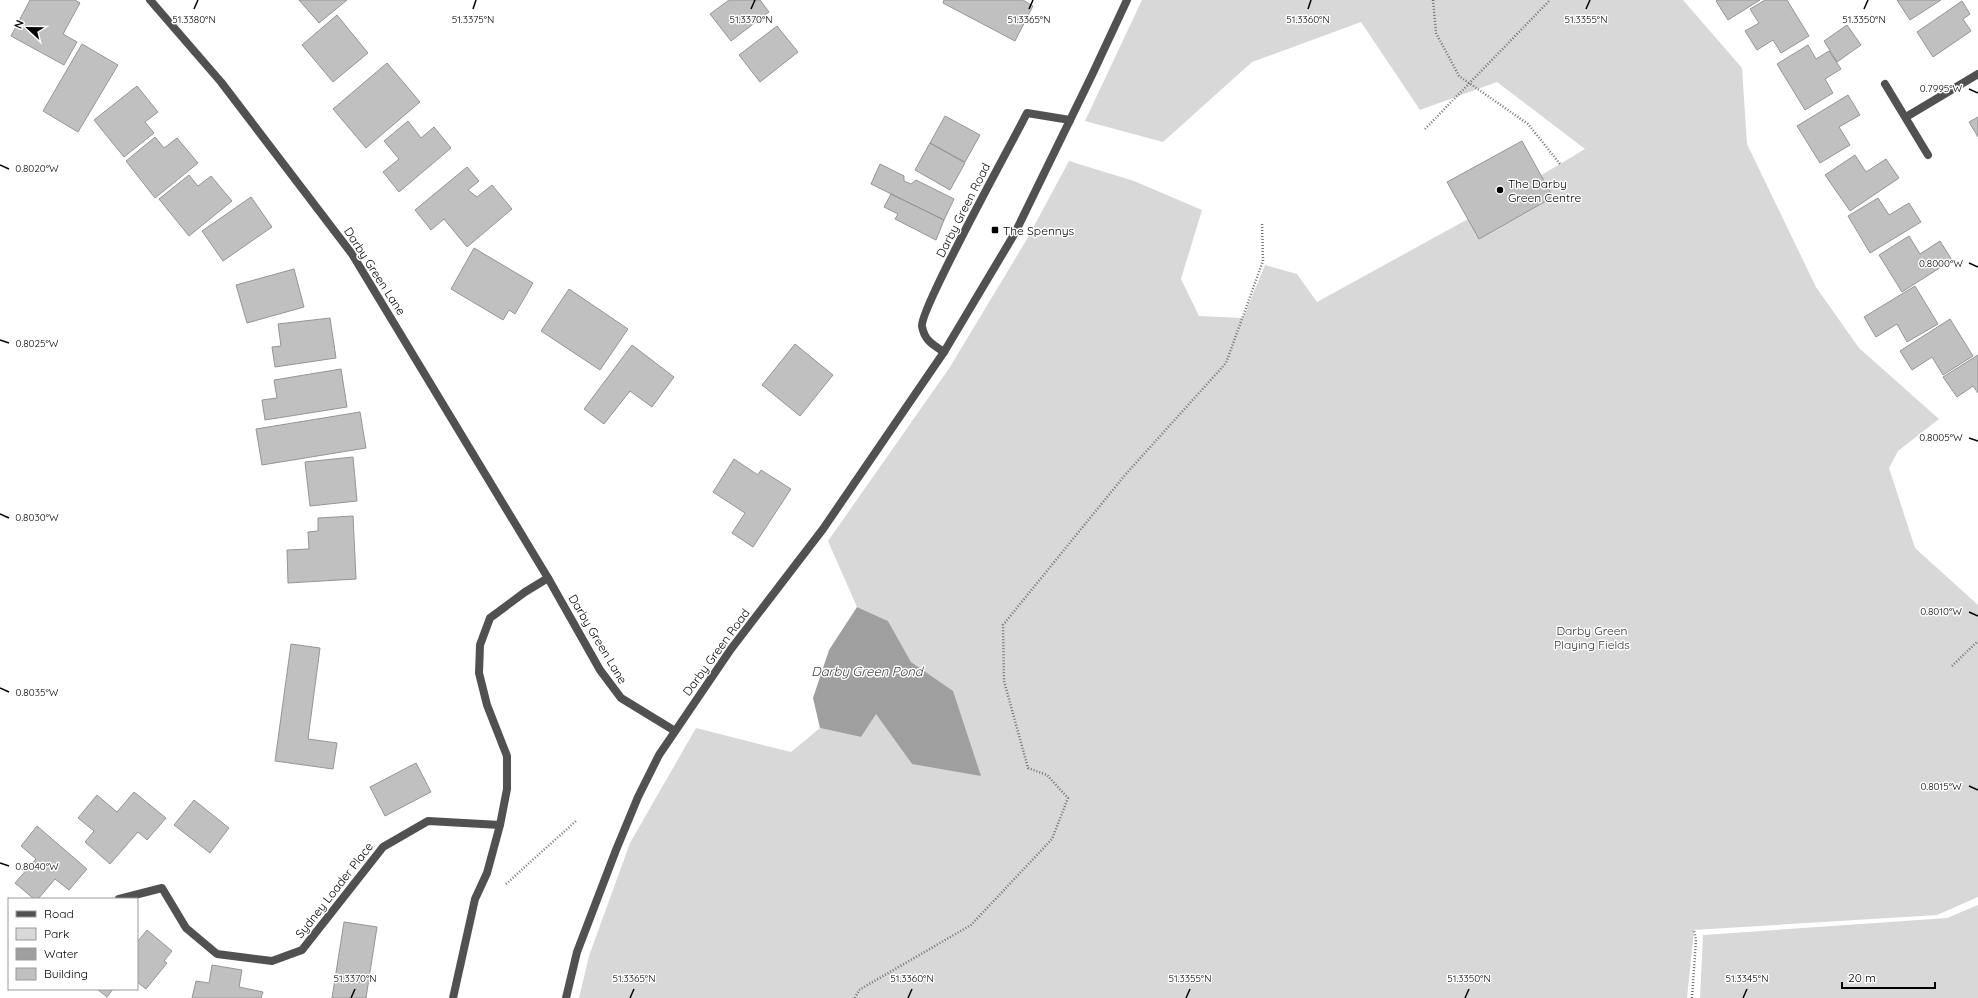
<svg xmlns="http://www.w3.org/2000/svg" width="1978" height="998" font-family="Quicksand,sans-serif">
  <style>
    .green { fill: #d8d8d8 }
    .water { fill: #9f9f9f }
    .building { fill: #c0c0c0; stroke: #959595 }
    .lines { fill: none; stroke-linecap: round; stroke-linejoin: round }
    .path { stroke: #737373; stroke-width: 2.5; stroke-dasharray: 1 2; stroke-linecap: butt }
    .service { stroke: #515151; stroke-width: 8 }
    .minor { stroke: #515151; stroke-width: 8 }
    .tertiary { stroke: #515151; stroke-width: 8 }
    .ticks { fill: none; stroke: #000; stroke-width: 1.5 }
    .poi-dot { fill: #000; stroke: #fff; stroke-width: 1.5 }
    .labels { text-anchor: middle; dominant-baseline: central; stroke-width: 3; stroke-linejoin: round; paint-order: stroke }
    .poi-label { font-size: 12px; fill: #000; stroke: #fff; text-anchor: start }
    .street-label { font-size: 12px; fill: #000; stroke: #fff }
    .park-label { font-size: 12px; fill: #2f2f2f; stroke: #fff }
    .water-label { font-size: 13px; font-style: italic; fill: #404040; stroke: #fff }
    .ticks-label { font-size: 10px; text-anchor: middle; fill: #000; stroke: #fff; stroke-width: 3; stroke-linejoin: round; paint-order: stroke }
  </style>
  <rect width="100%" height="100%" fill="#fff"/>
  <path class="green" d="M1142,0H1683L1742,68L1747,144L1816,287L1859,348L1939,419L1898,451L1889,468L1915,548L1978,605V897L1937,915L1694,930L1687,998H579L589,956L630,843L696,728L791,752L820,728L861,737L876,713L912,764L953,692L911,662L888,621L857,607L828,541L950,367L1027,239L1069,161L1134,181L1202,210L1181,279L1199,316L1243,318L1265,265L1297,274L1317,302L1468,219L1585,149L1497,82L1420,110L1361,22L1252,62L1163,142L1085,121Z
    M1978,905V998H1700L1703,935L1947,918Z"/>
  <path class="water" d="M857,607L888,621L911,662L953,691L981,776L912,764L876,714L861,737L820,728L813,698L829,650Z"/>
  <path class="building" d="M30,0H75L80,3L63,34L77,42L64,65L11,36Z
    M299,0H347L319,23Z
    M729,0H760L769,12L731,41L710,14Z
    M944,0H1023L1033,6L1015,41L943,3Z
    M1718,0H1760L1728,20L1716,1Z
    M1765,0H1787L1809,36L1781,53L1773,40L1757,50L1745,31L1759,23L1750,9Z
    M1897,0H1941L1910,20Z
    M1962,1L1970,14L1963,19L1971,31L1933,57L1917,32Z
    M337,15L368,53L333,82L302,45Z
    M1847,25L1861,45L1837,62L1824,41Z
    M777,26L798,52L760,82L739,55Z
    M82,44L118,65L78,132L43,111Z
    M1808,45L1816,59L1829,51L1841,69L1825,79L1833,93L1805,110L1777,64Z
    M387,63L420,102L366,148L333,109Z
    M137,86L158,112L145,122L154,133L124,157L94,120Z
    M1848,95L1860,115L1839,127L1850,145L1820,163L1797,126Z
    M945,116L980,135L965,162L930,143Z
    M1978,117V137L1969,122Z
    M408,121L421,138L434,127L451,148L399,192L383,172L399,159L384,141Z
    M155,137L164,148L177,138L198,163L155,198L126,161Z
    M1522,141L1553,197L1479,239L1447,182Z
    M930,143L965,163L950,190L915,170Z
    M1855,155L1866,172L1886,159L1899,178L1850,211L1825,175Z
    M880,164L904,176V181L911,184L916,180L954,199L944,220L871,184Z
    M467,167L479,181L468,190L477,197L492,185L512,209L467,247L444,219L431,230L415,210Z
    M189,175L198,186L211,176L232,201L189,236L159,199Z
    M891,194L944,220L936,240L895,219L898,214L884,207Z
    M251,197L272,227L223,261L202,231Z
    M1878,198L1889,215L1909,203L1921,222L1870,253L1848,216Z
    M1909,236L1920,254L1940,241L1952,260L1902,292L1879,255Z
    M474,248L533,283L515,314L509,310L503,320L451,289Z
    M294,269L304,307L247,323L236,285Z
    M1915,286L1938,324L1907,342L1897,324L1876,337L1864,317Z
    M569,289L628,329L600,370L541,331Z
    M330,318L336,358L275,367L272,347L281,346L278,324Z
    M1950,319L1973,356L1943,375L1932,357L1912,370L1900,351Z
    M795,344L833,375L800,416L762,385Z
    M632,345L674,377L652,407L630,391L604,424L584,409Z
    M1978,355V393L1973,386L1957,397L1943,377Z
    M341,369L347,407L265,420L262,400L277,398L274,380Z
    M360,412L366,448L262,465L256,429Z
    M353,457L357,501L310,506L305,462Z
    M734,459L758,475L761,470L791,489L753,547L732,533L745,513L713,492Z
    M353,516L356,579L288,583L287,550L309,549L308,532L318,531V518Z
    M291,644L320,648L308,739L337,743L333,769L275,761Z
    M416,763L431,792L385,816L370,787Z
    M134,792L166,818L147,840L138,832L110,864L85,842L94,831L78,818L97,795L117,812Z
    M194,800L229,828L210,853L174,825Z
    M37,826L87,869L69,890L55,879L38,899H34L15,883L36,859L21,846Z
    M344,922L377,927L366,998H332Z
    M147,930L172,951L164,961L167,963L146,989L137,982V940L138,941Z
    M212,965L242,970L239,987L263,992L261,998H192L196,981L209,983Z
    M97,989H113L107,997Z"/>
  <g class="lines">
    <path class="path" d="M1433,0L1436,33L1459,76L1528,124L1560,164
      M1425,129L1550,0
      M1952,666L1978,641
      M506,884L577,820
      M855,998L859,990L971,925L1052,839L1068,798L1047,775L1028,768L1004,681L1003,625L1125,475L1226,363L1263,261L1262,222
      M1692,998L1696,940L1694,930"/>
    <path class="service" d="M944,352C933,345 924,340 922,326C920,309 1013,141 1027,113L1070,120"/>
    <path class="minor" d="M1885,84L1928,155
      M1906,117L1978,74
      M119,899L162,888L186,928L217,954L272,961L302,950L383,847L428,821L500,825
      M453,998L475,899L487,873L500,825L507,789V756L487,705L479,673L480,645L490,618L525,592L548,578"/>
    <path class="tertiary" d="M150,0L221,82L352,254L548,578L600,670L621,698L675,731
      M566,998L577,952L616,850L638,797L659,755L731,649L823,529L944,352L1015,233L1092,75L1127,0"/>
  </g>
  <path class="ticks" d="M194,9L198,0M473,9L476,0M751,9L755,0M1029,9L1033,0M1308,9L1311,0M1586,9L1590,0M1864,9L1868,0M1969,89L1978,93M0,165L9,169M1969,263L1978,267M0,340L9,343M1969,438L1978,441M0,514L9,518M1969,612L1978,616M0,688L9,692M1969,786L1978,790M0,863L9,866M351,998L355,989M630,998L634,989M908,998L912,989M1186,998L1190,989M1465,998L1469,989M1743,998L1747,989"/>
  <g class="poi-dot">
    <circle cx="1500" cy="190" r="4"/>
    <rect x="991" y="226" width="8" height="8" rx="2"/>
  </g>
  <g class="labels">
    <g class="poi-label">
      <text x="1508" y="183">The Darby<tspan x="1508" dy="14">Green Centre</tspan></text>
      <text x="1003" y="230">The Spennys</text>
    </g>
    <g class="street-label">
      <text transform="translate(963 210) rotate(-63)">Darby Green Road</text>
      <text transform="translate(375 271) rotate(57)">Darby Green Lane</text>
      <text transform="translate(598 639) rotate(59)">Darby Green Lane</text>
      <text transform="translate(716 652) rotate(-54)">Darby Green Road</text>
      <text transform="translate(334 890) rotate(-52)">Sydney Loader Place</text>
    </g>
    <g class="park-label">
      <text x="1592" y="630">Darby Green<tspan x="1592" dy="14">Playing Fields</tspan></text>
    </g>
    <g class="water-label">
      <text x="867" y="671">Darby Green Pond</text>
    </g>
  </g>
  <g class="ticks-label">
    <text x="194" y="23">51.3380°N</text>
    <text x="473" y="23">51.3375°N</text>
    <text x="751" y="23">51.3370°N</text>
    <text x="1029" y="23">51.3365°N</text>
    <text x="1308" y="23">51.3360°N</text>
    <text x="1586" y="23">51.3355°N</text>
    <text x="1864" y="23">51.3350°N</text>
    <text x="1941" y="92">0.7995°W</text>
    <text x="37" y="172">0.8020°W</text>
    <text x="1941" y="267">0.8000°W</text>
    <text x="37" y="347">0.8025°W</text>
    <text x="1941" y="441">0.8005°W</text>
    <text x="37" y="521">0.8030°W</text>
    <text x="1941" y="615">0.8010°W</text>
    <text x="37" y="696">0.8035°W</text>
    <text x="1941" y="790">0.8015°W</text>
    <text x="37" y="870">0.8040°W</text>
    <text x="355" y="982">51.3370°N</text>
    <text x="634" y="982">51.3365°N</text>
    <text x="912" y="982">51.3360°N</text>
    <text x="1190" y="982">51.3355°N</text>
    <text x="1469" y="982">51.3350°N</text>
    <text x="1747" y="982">51.3345°N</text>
  </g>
  <rect x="8" y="898" width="130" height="92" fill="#ffffff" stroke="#999999"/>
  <rect x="16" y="911" width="20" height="6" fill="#515151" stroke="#999999"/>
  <text x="44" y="918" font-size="12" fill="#000000">Road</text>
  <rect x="16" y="928" width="20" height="12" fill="#d8d8d8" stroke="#999999"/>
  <text x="44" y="938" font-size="12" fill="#000000">Park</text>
  <rect x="16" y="948" width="20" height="12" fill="#9f9f9f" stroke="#999999"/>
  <text x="44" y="958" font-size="12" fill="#000000">Water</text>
  <rect x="16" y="968" width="20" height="12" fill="#c0c0c0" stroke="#999999"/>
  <text x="44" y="978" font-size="12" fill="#000000">Building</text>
  <g transform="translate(28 28) rotate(292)" stroke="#ffffff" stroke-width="3" paint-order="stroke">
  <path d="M0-3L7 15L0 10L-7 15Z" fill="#000000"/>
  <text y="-6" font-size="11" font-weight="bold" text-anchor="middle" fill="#000000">N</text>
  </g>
  <path d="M1842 982v6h93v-6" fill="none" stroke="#000000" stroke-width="2"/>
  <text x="1848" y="982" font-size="12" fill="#000000" stroke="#ffffff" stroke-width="3" paint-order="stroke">20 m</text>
</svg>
